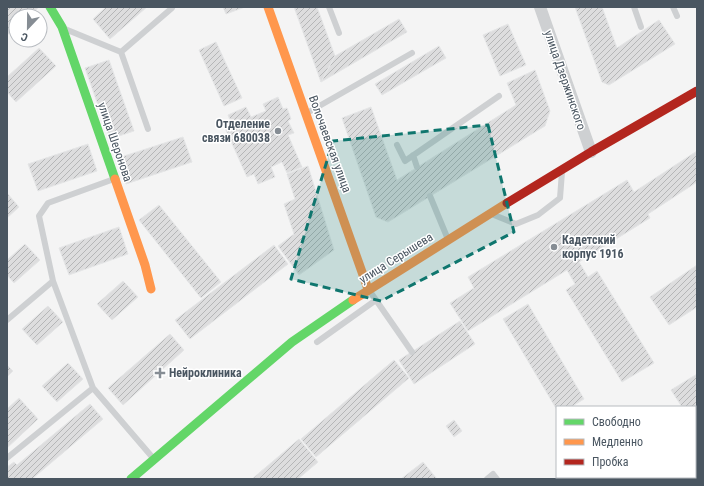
<svg xmlns="http://www.w3.org/2000/svg" width="704" height="486" font-family="'Roboto Condensed',sans-serif">
  <style>
    .building { fill: url(#building-hatch); stroke: #e5e6e7 }
    .lines { fill: none; stroke-linecap: round; stroke-linejoin: round }
    .lane { stroke: #ced0d2; stroke-width: 6 }
    .street { stroke: #ced0d2; stroke-width: 12 }
    .fast { stroke: #63d668; stroke-width: 9 }
    .slow { stroke: #ff974d; stroke-width: 9 }
    .jam { stroke: #b3261e; stroke-width: 9 }
    .marked { fill: #0f766e; fill-opacity: 0.2; stroke: #0f766e; stroke-width: 3; stroke-dasharray: 8 5; stroke-linejoin: round }
    .poi-dot { fill: #868d94; stroke: #fff; stroke-width: 1.5 }
    .labels { text-anchor: middle; dominant-baseline: central; stroke-width: 3; stroke-linejoin: round; paint-order: stroke }
    .street-label { font-size: 12px; fill: #4a5661; stroke: #fff }
    .poi-label { font-size: 12px; font-weight: bold; fill: #4a5661; stroke: #fff; text-anchor: start }
  </style>
  <defs>
    <pattern id="building-hatch" width="6" height="6" patternUnits="userSpaceOnUse"><rect width="6" height="6" fill="#ddddde"/><path d="M-1 1l2-2M0 6l6-6M5 7l2-2" fill="none" stroke="#b5b6b7"/></pattern>
  </defs>
  <rect width="100%" height="100%" fill="#f4f4f4"/>
  <path class="building" d="M7,7H39L29,16H16V27L7,35Z
    M106,7H147L110,39L93,19Z
    M223,7H245L226,14Z
    M294,7H317L335,56L321,82Z
    M575,7H602L617,48L659,20L675,44L609,85L602,82Z
    M399,19L407,32L321,82L335,56Z
    M508,24L526,65L500,76L483,35Z
    M216,42L242,98L224,106L199,50Z
    M439,46L446,58L382,95L375,84Z
    M39,48L56,66L16,102L7,92V77Z
    M109,60L134,131L110,139L85,68Z
    M535,70L550,111L545,126L388,222L376,217L342,118L371,107L397,180L516,105L507,83Z
    M278,97L283,109L287,108L291,119L288,121L294,133L288,135L302,167L287,173L282,162L271,167L275,177L258,184L254,174L247,177L225,128L232,125L228,115L246,107L251,117L266,111L263,104Z
    M183,137L192,162L126,184L118,158Z
    M88,144L97,171L38,191L28,164Z
    M697,151V182L648,214L650,218L579,262L588,277L597,271L654,363L622,382L566,290L575,284L567,270L468,331L450,303L474,288L468,277L627,180L634,192Z
    M308,166L334,250L299,275L278,246L294,234L284,204L295,199L287,174Z
    M7,193L19,207L7,218Z
    M159,205L221,282L201,298L139,220Z
    M119,227L128,254L69,275L59,248Z
    M25,244L40,260L14,283L7,275V260Z
    M274,245L288,264L190,339L175,320Z
    M697,265V307L669,325L650,297Z
    M123,281L138,297L112,320L97,304Z
    M528,304L584,399L571,407H557V410L503,319Z
    M48,306L63,322L37,345L22,329Z
    M460,321L475,344L414,384L399,360Z
    M170,334L184,350L123,405L108,388Z
    M394,360L409,378L316,457L301,439Z
    M68,363L83,379L57,402L42,386Z
    M7,365L13,371L7,377Z
    M697,374V411L695,413V407H682L671,390Z
    M19,398L38,419L7,448V409Z
    M90,404L103,419L32,479H7V467L14,462L17,465Z
    M697,413V463L695,464V415Z
    M454,420L462,431L454,437L446,426Z
    M299,439L318,462L298,479H252Z
    M423,462L437,479H401Z"/>
  <g class="lines">
    <path class="lane" d="M329,7L339,33
      M634,7L641,27
      M673,7L677,16
      M65,29L121,52L172,8
      M121,52L148,129
      M307,113L412,53
      M397,145L405,161L499,96
      M413,155L417,167
      M430,196L447,237
      M494,215L516,224L538,215L560,198L562,172
      M53,281L39,216L48,203L114,179
      M369,290L412,352
      M7,320L53,281L93,388
      M317,342L376,300
      M7,458L93,388L153,458
      M487,479L493,474L497,479"/>
    <path class="street" d="M540,7L591,152"/>
    <path class="fast" d="M50,7L62,27L115,179
      M131,479L292,342L353,300"/>
    <path class="slow" d="M268,7L368,289
      M115,179L145,265L151,289
      M353,300L507,203"/>
    <path class="jam" d="M507,203L591,152L697,91"/>
  </g>
  <path class="marked" d="M488,125L514,232L381,301L291,279L333,141Z"/>
  <g class="poi-dot">
    <circle cx="278" cy="131" r="4"/>
    <circle cx="554" cy="247" r="4"/>
    <path d="M158 367h4v4h4v4h-4v4h-4v-4h-4v-4h4z"/>
  </g>
  <g class="labels">
    <g class="street-label">
      <text transform="translate(565 80) rotate(71)">улица Дзержинского</text>
      <text transform="translate(115 142) rotate(71)">улица Шеронова</text>
      <text transform="translate(330 144) rotate(70)">Волочаевская улица</text>
      <text transform="translate(396 258) rotate(-32)">улица Серышева</text>
    </g>
    <g class="poi-label">
      <text x="270" y="124" text-anchor="end">Отделение<tspan x="270" dy="14">связи 680038</tspan></text>
      <text x="562" y="240">Кадетский<tspan x="562" dy="14">корпус 1916</tspan></text>
      <text x="169" y="373">Нейроклиника</text>
    </g>
  </g>
  <rect width="704" height="486" fill="none" stroke="#4a5661" stroke-width="16"/>
  <rect x="556" y="406" width="140" height="72" fill="#ffffff" stroke="#b7bbc0"/>
  <rect x="564" y="419" width="20" height="6" fill="#63d668" stroke="#b7bbc0"/>
  <text x="592" y="426" font-size="12" fill="#4a5661">Свободно</text>
  <rect x="564" y="439" width="20" height="6" fill="#ff974d" stroke="#b7bbc0"/>
  <text x="592" y="446" font-size="12" fill="#4a5661">Медленно</text>
  <rect x="564" y="459" width="20" height="6" fill="#b3261e" stroke="#b7bbc0"/>
  <text x="592" y="466" font-size="12" fill="#4a5661">Пробка</text>
  <g transform="translate(28 28) rotate(202)"><circle r="19" fill="#ffffff" stroke="#b7bbc0"/>
  <path d="M0-3L7 15L0 10L-7 15Z" fill="#868d94"/>
  <text y="-6" font-size="11" font-weight="bold" text-anchor="middle" fill="#4a5661">С</text>
  </g>
</svg>
